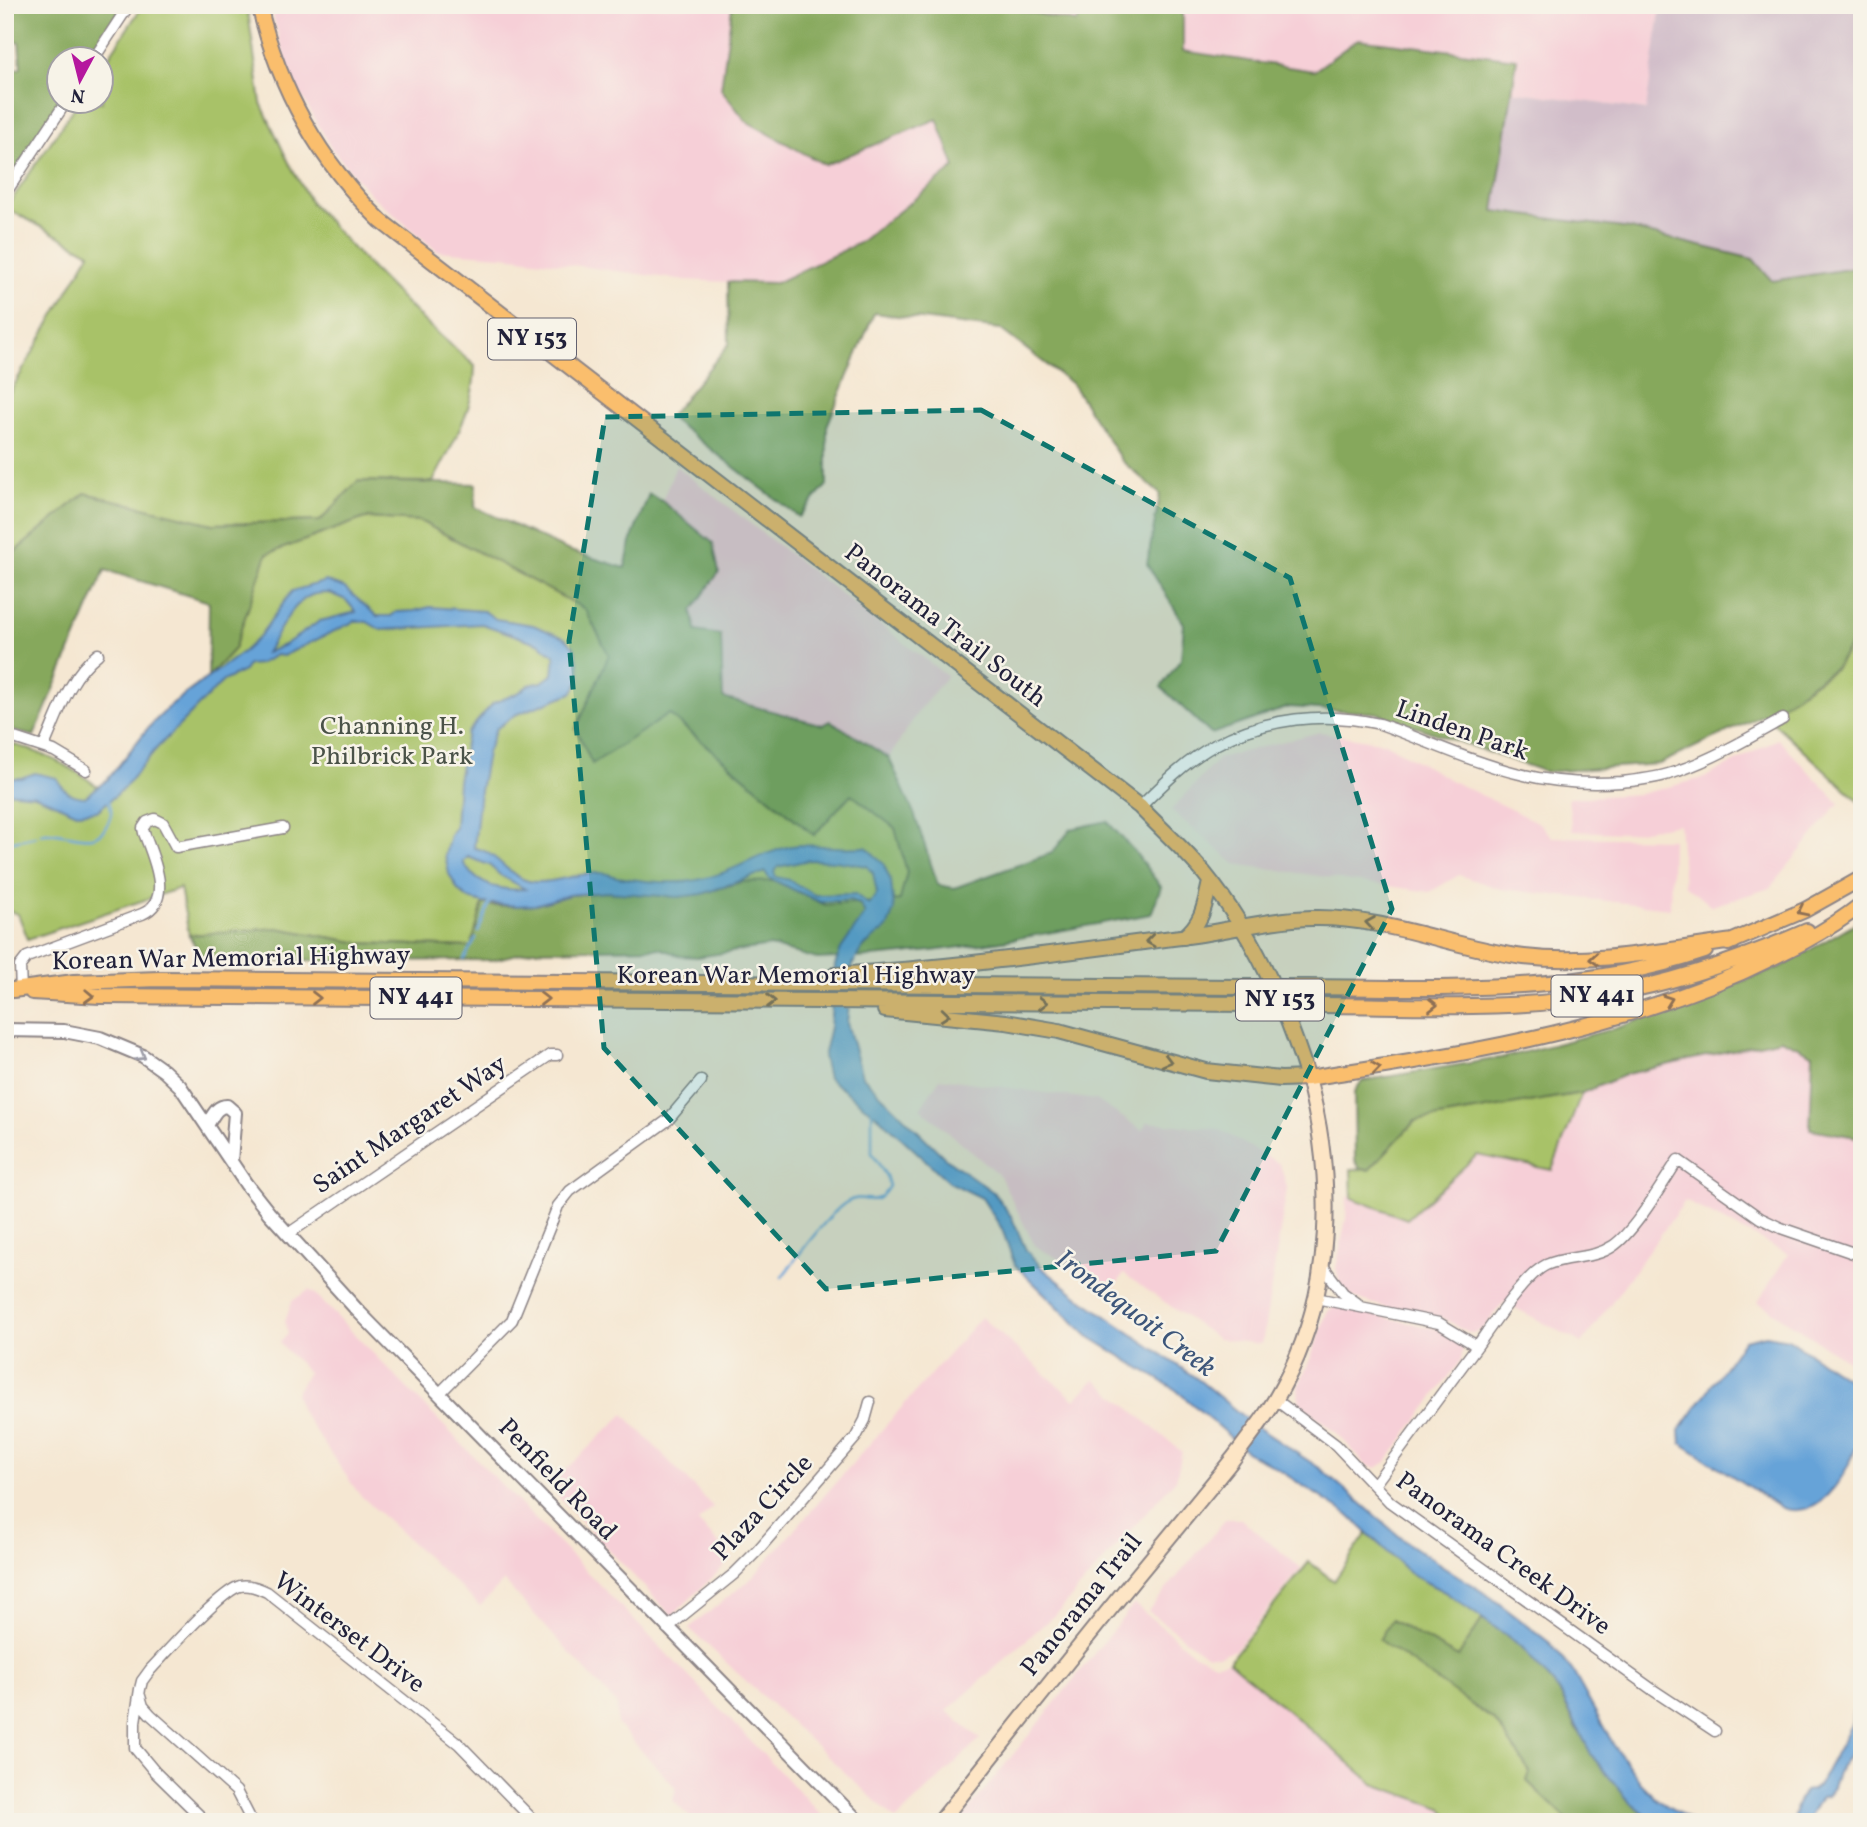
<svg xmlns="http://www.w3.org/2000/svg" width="1867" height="1827" font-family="Vollkorn,serif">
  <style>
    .built { fill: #f6cfd7 }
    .industrial { fill: #d1bdc9 }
    .green { fill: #a8c268; stroke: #657252; stroke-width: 2 }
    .forest { fill: #86a85c; stroke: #54654c; stroke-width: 2 }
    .water { fill: #66a3d8; stroke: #44628a; stroke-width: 2; fill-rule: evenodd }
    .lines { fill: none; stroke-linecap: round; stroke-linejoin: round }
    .stream { stroke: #66a3d8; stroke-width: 2.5 }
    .minor-casing { stroke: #8c8486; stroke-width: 13 }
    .tertiary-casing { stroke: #8c8486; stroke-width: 16 }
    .secondary-casing { stroke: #8c8486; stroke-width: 18 }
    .primary-casing { stroke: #8c8486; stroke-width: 18 }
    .minor { stroke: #fff; stroke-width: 10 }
    .tertiary { stroke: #fff; stroke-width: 12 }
    .secondary { stroke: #fde5c5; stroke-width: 14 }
    .primary { stroke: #fabe6d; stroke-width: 14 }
    .primary-bridge-casing { stroke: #8c8486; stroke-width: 18; stroke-linecap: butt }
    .primary-bridge { stroke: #fabe6d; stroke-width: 14 }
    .oneway { stroke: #8e7054 }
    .oneway2 { stroke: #9c9ca7 }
    .marked { fill: #0f766e; fill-opacity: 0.2; stroke: #0f766e; stroke-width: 5; stroke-dasharray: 14 9; stroke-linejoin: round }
    .labels { text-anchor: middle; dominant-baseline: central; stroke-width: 5; stroke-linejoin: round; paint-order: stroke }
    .shield { fill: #f7f3e8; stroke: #62616f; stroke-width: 2 }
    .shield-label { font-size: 24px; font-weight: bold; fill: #22223b }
    .street-label { font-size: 26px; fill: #22223b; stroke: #f7f3e8 }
    .park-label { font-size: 26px; fill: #4a5248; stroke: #f7f3e8 }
    .water-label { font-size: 28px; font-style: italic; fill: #3d567a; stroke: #f7f3e8 }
  </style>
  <rect width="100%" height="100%" fill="#f7f3e8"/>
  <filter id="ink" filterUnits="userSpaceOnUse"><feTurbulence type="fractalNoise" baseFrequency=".0143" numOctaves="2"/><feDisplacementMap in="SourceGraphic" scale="14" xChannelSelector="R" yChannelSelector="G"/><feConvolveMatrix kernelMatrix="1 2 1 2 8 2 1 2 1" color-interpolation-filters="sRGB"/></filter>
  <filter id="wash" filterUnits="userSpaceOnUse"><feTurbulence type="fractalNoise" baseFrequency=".00686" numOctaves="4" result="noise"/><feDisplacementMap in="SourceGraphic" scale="28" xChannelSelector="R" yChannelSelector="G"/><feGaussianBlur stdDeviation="1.57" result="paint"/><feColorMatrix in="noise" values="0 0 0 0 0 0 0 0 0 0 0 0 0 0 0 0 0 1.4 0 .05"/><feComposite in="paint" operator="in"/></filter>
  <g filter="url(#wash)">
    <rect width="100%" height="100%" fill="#f5e7d2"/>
    <path class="built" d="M270,5L732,7L721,89L825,165L937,118L955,167L859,243L776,284L683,280L513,257L437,251L371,195L332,149L296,86L284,55Z
      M996,5H1085L1077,22Z
      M1183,5H1661L1647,110L1512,91L1516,59L1358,39L1314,71L1183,51Z
      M676,466L947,676L918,712L889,758L832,722L823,725L723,698L721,636L696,631L692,611L719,572L713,543L662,501Z
      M1320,732L1385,743L1452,781L1539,823L1552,837L1672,839L1670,908L1501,889L1459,875L1430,892L1235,864L1171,810L1219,758Z
      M1778,739L1839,803L1770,888L1712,906L1684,885L1679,824L1626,833L1572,831L1568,798L1640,794L1704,778Z
      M1781,1039L1813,1054L1810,1129L1862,1138V1370L1758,1302L1788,1254L1685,1201L1582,1343L1504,1302L1484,1328L1475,1333H1470L1442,1318L1390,1309L1353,1297L1340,1285L1336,1268L1346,1219L1347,1196L1407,1219L1477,1155L1552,1170L1582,1093L1627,1074Z
      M940,1078L1096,1100L1142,1130L1147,1122L1219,1129L1280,1164L1287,1188L1262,1344L1218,1339L1124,1274L1113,1289L1035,1246L1000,1176L920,1108Z
      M309,1290L315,1294L674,1661L828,1822H695L673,1801L676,1788L617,1724V1705L504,1581L480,1606L359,1494L301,1411L295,1394L308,1372L279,1343L288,1334L285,1322L292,1301Z
      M1335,1306L1441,1330L1459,1341L1463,1347L1461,1360L1386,1462L1376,1468L1366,1465L1337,1433L1299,1403L1298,1387L1312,1355L1327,1312Z
      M981,1317L1075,1400L1095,1379L1182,1452L1176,1479L1061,1609L947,1711L980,1739L896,1820L689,1628L752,1578Z
      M624,1414L713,1507L698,1522L733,1558L672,1616L548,1486Z
      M1226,1519H1241L1301,1568L1235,1650L1219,1655H1206L1148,1611Z
      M1134,1604L1195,1654L1215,1663L1229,1661L1374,1784L1442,1809L1449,1819L1458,1822H959Z"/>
    <path class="industrial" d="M1661,5H1862V267L1772,281L1630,229L1494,211L1512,91L1646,110Z"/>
    <path class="green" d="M143,5H247L261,103L286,157L311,203L371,268L425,322L475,366C474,412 453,442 433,482L358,481L320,521L213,524L85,493L5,560V401L90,253L6,208L78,102H102V67Z
      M365,518L420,521L585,608L609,655L576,729L668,714L814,835L851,794L895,828L907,872L900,900L825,905L791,881L491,906L483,903L472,947L361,943L277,928L189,935L180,888L28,939L18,914L5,910V742C40,751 70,765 98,787L108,779L149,727L172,704L208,677L234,649L267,554Z
      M1862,627V804L1764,714L1776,709L1836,668Z
      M1582,1093L1552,1170L1477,1155L1407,1219L1352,1198L1351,1169L1369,1170L1415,1121Z
      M1367,1533L1412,1575L1445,1592L1483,1618L1458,1658L1391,1620L1380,1640L1495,1721L1531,1772L1527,1781L1570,1822H1499L1489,1820L1488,1822H1458L1449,1819L1442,1808L1374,1784L1229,1661L1309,1562L1334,1581Z"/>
    <path class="forest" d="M5,5H124L88,59L60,60L61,102L5,186V98L11,97V70L21,68L19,42L5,43Z
      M720,5H996L1077,22L1085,5H1183V51L1314,71L1358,39L1517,59L1494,211L1631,229L1753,259L1772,281L1862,267V627L1836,667L1776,709L1659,764L1546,772L1376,713L1289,707L1211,734L1161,687L1181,659L1184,624L1147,564L1160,494L1122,461L1072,384L1000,329L874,313L827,426V485L799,517L669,417L729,344L728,282L776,283L859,243L955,167L937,119L825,165L746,121L721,89L732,7Z
      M358,481L476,484L475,507L567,550L625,568L632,538L649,494L662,501L713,543L719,572L692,611L696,631L721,635L723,698L823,725L831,721L889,758L914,813L938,885L954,888L1052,853L1071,829L1107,821L1134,851L1161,887L1151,914C1053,932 956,952 856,958C868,936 896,930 893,901L900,900L907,872L895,828L851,794L814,835L669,714L592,764L576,729L609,655L585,609L420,521L365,518L267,554L234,649L208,677L209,602L105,570L34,736L5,729V560L85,493L213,524L320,521Z
      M775,881L825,905L856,903L864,909L865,914L841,949L838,958L817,959L770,946L697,957L680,956L660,948L533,950L493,960L204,962L189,935L277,928L361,943L471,947L483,903L492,906L535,905L569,895L606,892L678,897L702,894L741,882Z
      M1862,919V1138L1810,1129L1813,1054L1781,1039L1627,1074L1582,1093L1415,1121L1369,1170L1360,1169L1355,1160L1354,1092L1362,1081L1506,1057L1620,1027L1781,967Z
      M1483,1618L1521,1646L1534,1659L1559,1691L1577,1729L1629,1801L1656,1822H1570L1527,1781L1530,1772L1495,1721L1379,1640L1391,1620L1458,1657Z"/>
    <path class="water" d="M326,581L345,588L377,616H391L396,612L414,611L430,607L484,611L496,619L533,625L565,638L574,647L579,663L580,680L572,693L515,715L496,729L487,753L480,791L474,848C499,851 510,883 538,882C559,882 580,872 601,873C607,873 612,876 617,877C641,881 673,885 697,880C731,874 758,853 792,846C807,843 819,846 834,847C844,848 855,847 866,847L883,863L891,881L894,910L887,928L862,948L853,964L847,1023L862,1076L944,1157L993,1192L1011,1216L1026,1250L1042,1268L1084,1301L1199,1380L1251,1423L1321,1469L1406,1542L1492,1598L1550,1643L1572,1670L1613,1744L1641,1783L1658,1800L1693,1822H1656L1629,1801L1592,1756L1559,1691L1521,1646L1445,1592L1412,1575L1348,1515L1265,1461L1251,1455L1176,1390L1088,1336L1015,1265L1002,1229L982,1198L949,1182L880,1118L828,1078L823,1057L830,1027L835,965L841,949L865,914L860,904L851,900L820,902L769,878L765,872L702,894L678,897L606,892L569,895L535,905L517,906L483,903L469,899L458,890L449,874L445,855L450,835L455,827L458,781L467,733L493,703L518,693L529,685L542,682L553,674L555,656L540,644L482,624L381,630L367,622L355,621L283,656L276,655L259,664L248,665L244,671L223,681L157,748L123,789L97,811L77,813L35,795L5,792V778H21L35,773L57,778C63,791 71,796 85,797L108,779L149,727L172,704L244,651L258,638L292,591ZM329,593L346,600L356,612L320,621L284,645L266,653C277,635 292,602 312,595C317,593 324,593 329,593ZM468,857L489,865L500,875L525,889C500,891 476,886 463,862ZM809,860L835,861L867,866L873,873L877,893L869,905L855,894L815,895L789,880L776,877L774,872L778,867Z
      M1766,1335L1788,1339L1862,1389C1862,1402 1865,1428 1861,1439C1859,1444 1855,1448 1853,1454C1842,1482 1817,1520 1782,1508L1681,1443L1680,1430L1744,1340Z
      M1862,1697V1735L1854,1750L1840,1767L1832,1790L1827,1796L1821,1797L1807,1822H1793L1796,1806L1804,1791L1812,1790L1819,1785L1852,1723L1853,1710Z"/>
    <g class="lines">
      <path class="stream" d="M41,834C62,827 95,851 107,825C112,815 113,809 107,799
        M5,843L36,836
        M478,932L490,902
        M464,959L476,938
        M782,1277C794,1261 831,1210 847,1202C866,1191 874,1212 889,1186L886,1176L872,1153V1109"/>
    </g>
  </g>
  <g filter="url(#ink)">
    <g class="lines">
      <defs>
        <path id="minor" d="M93,60L129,5
          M5,194L66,102
          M5,735L54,751L86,770
          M44,746C58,715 69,676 98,654
          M1140,807C1163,784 1187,760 1215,745C1265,718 1325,711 1380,724C1465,755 1526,790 1621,782C1639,780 1660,778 1678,771C1715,758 1749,738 1783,719
          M21,990L20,966L27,957L142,914C174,901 153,857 144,833L143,828L147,822L155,819L163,823L176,847L283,828
          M288,1234L550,1055H557
          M1322,1265L1343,1293L1357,1303
          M1316,1298L1439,1323L1477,1346C1492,1325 1525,1275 1546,1265C1568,1255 1592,1260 1613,1246C1635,1231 1662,1184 1678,1160L1760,1218L1781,1228L1862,1256
          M439,1394L512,1320L552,1221L558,1206L570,1191L668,1120L701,1081
          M1276,1400L1336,1445L1390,1502L1653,1690L1715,1731
          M1374,1485L1477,1346
          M667,1628L734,1574L758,1550L856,1437L865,1420L870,1402
          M140,1696L143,1706L151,1715L236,1791L252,1822
          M206,1822L155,1772L135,1748V1722L140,1689L142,1681L150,1670C166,1653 221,1591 240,1586C249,1584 258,1588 267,1592L459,1744L535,1822
          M1859,1822L1862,1803"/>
        <path id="tertiary" d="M5,1030L64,1031L100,1038L143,1056L164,1071L180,1086L246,1184L269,1213L357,1310L859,1822
          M207,1125C213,1116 216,1106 227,1106L235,1113L231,1161"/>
        <path id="secondary" d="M940,1822C1004,1741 1067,1661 1132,1582C1165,1542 1199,1501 1232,1460C1250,1436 1269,1413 1283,1386C1334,1292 1335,1179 1308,1078"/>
        <path id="primary" d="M259,5C279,89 319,161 381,221L1140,807C1161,829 1185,850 1204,873C1253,933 1285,1004 1308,1078
          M1184,937C1203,922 1205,904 1210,882
          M1728,943L1805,910L1862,878
          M835,975C951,968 1066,952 1181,937C1225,932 1267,919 1312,918C1384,916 1453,948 1524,957C1595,965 1664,950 1734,941
          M1307,987C1441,988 1577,995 1705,951
          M5,991L74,982L159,979L1241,987
          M32,992L100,996L1249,1004
          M1315,1005C1412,1005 1513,1012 1609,994C1678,982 1743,959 1807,931
          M885,1010L1006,1022L1059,1031L1206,1071L1281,1079L1308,1078C1458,1055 1602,1033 1742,972C1785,952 1824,934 1862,904"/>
      </defs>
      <use href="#minor" class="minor-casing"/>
      <use href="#tertiary" class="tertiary-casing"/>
      <use href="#secondary" class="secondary-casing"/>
      <use href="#primary" class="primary-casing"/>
      <use href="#minor" class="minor"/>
      <use href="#tertiary" class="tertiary"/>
      <use href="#secondary" class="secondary"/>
      <use href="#primary" class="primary"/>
      <defs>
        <path id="primary-bridge" d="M1241,987H1307
          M1249,1004L1315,1005"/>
      </defs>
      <use href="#primary-bridge" class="primary-bridge-casing"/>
      <use href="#primary-bridge" class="primary-bridge"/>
    </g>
    <defs><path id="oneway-chevron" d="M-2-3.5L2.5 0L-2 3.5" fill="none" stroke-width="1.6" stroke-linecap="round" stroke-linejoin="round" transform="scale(1.75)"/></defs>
    <g class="oneway">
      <use href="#oneway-chevron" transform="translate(1802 911) rotate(154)"/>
      <use href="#oneway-chevron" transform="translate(1370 923) rotate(-171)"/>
      <use href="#oneway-chevron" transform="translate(1150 941) rotate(173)"/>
      <use href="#oneway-chevron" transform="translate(1594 959) rotate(176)"/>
      <use href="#oneway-chevron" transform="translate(89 996) rotate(2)"/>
      <use href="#oneway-chevron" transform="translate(316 998)"/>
      <use href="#oneway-chevron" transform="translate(544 999)"/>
      <use href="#oneway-chevron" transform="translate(1668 1000) rotate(-20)"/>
      <use href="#oneway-chevron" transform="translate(771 1001)"/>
      <use href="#oneway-chevron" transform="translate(1043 1003)"/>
      <use href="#oneway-chevron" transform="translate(1433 1005)"/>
      <use href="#oneway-chevron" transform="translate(945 1015) rotate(5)"/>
      <use href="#oneway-chevron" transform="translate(1167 1061) rotate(15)"/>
      <use href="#oneway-chevron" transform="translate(1376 1068) rotate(-8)"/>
    </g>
    <use class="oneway2" href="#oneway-chevron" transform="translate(141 1056) rotate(30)"/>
  </g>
  <path class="marked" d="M981,410L1290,578L1392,909L1216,1251L826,1289L604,1048L569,641L605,417Z"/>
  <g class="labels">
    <g class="shield">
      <rect x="488" y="318.5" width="88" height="41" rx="5"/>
      <rect x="1551.5" y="975.5" width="91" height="41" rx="5"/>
      <rect x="370.5" y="977.5" width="91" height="41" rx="5"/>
      <rect x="1236" y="979.5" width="88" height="41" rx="5"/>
    </g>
    <g class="shield-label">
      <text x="532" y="339">NY 153</text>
      <text x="1597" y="996">NY 441</text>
      <text x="416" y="998">NY 441</text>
      <text x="1280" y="1000">NY 153</text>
    </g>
    <g class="street-label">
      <text transform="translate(945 626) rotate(38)">Panorama Trail South</text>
      <text transform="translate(1462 731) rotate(19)">Linden Park</text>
      <text transform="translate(231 959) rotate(-1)">Korean War Memorial Highway</text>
      <text x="796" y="976">Korean War Memorial Highway</text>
      <text transform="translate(410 1125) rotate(-34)">Saint Margaret Way</text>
      <text transform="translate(557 1480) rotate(46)">Penfield Road</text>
      <text transform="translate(763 1508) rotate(-47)">Plaza Circle</text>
      <text transform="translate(1503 1554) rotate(36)">Panorama Creek Drive</text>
      <text transform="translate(1082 1605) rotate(-51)">Panorama Trail</text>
      <text transform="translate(349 1633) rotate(37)">Winterset Drive</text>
    </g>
    <g class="park-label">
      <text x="392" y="727">Channing H.<tspan x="392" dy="30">Philbrick Park</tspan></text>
    </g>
    <g class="water-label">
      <text transform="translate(1135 1314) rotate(37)">Irondequoit Creek</text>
    </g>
  </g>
  <rect width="1867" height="1827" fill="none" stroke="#f7f3e8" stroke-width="28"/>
  <g transform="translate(80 80) rotate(187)"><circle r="33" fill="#f7f3e8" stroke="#a29fa3" stroke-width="2"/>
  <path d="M0-5L12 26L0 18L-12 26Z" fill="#b5179e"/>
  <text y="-10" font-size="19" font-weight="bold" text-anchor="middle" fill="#22223b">N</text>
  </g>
</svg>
